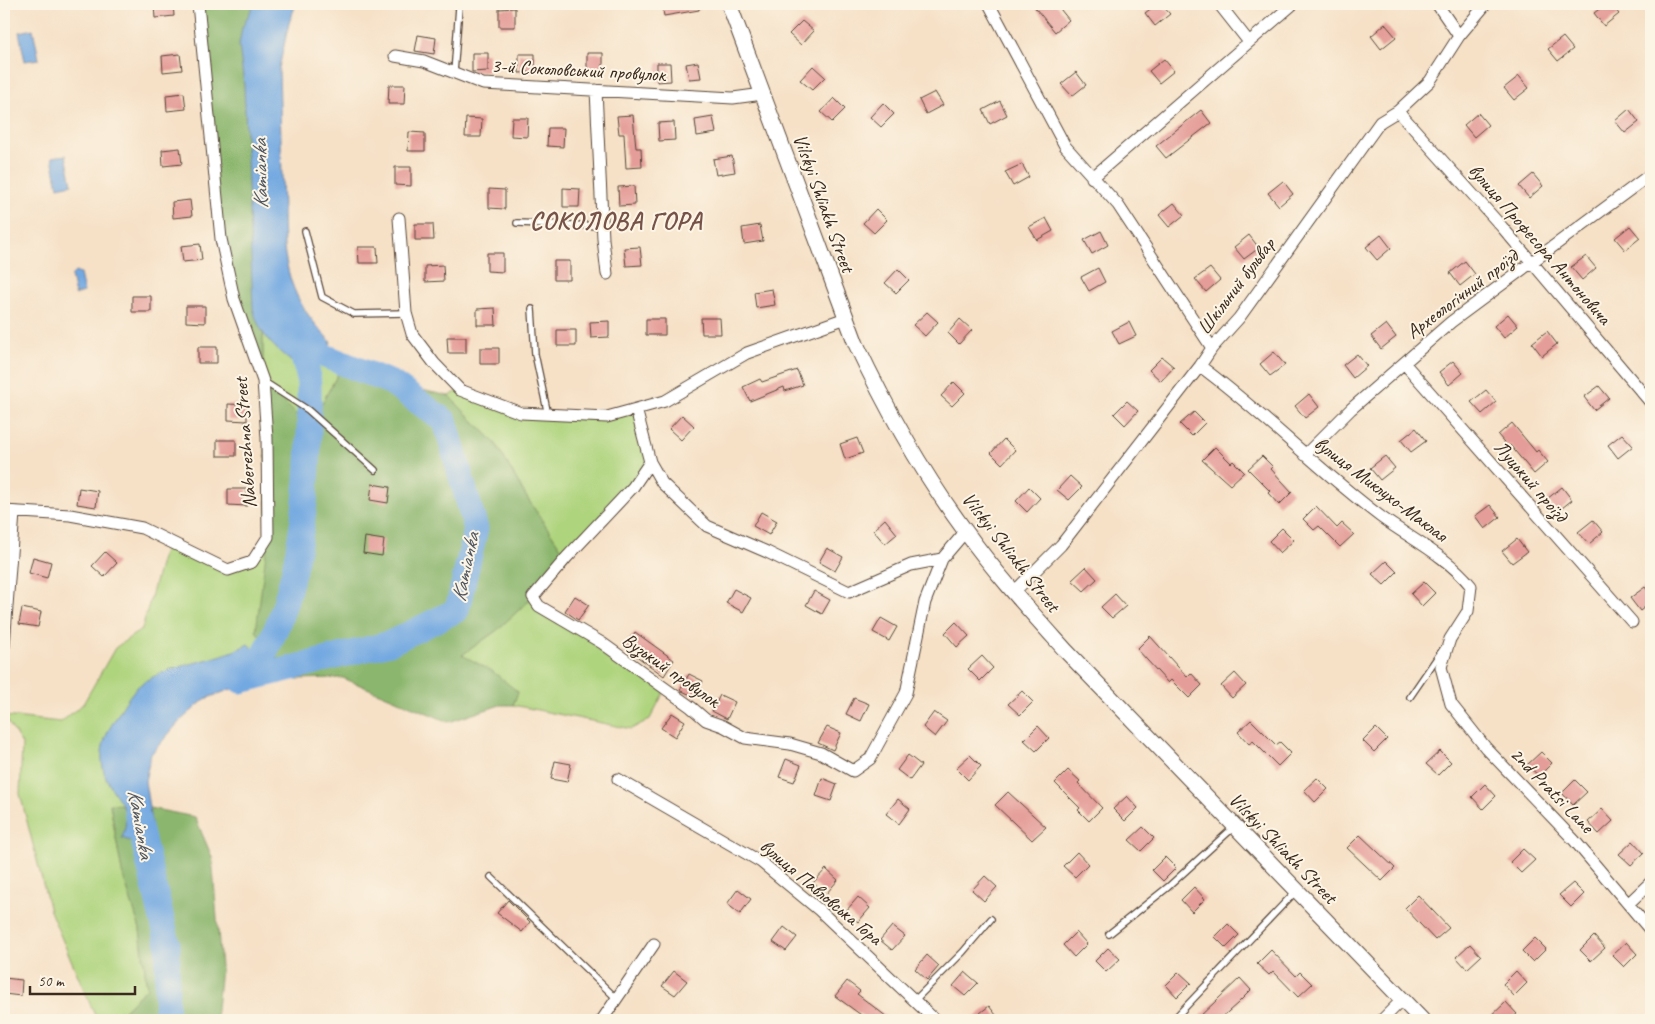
<svg xmlns="http://www.w3.org/2000/svg" width="1655" height="1024" font-family="Caveat,sans-serif">
  <style>
    .green { fill: #afd47e; stroke: #757f4e }
    .forest { fill: #8bb66d; stroke: #637046 }
    .water { fill: #73a9e1; stroke: #576a80 }
    .lines { fill: none; stroke-linecap: round; stroke-linejoin: round }
    .river { stroke: #73a9e1; stroke-width: 25 }
    .building { fill: #e59d99 }
    .lane-casing { stroke: #574537; stroke-width: 8 }
    .street-casing { stroke: #574537; stroke-width: 13 }
    .secondary-casing { stroke: #574537; stroke-width: 17 }
    .lane { stroke: #fff; stroke-width: 5.5 }
    .street { stroke: #fff; stroke-width: 11 }
    .secondary { stroke: #fff; stroke-width: 15 }
    .labels { text-anchor: middle; dominant-baseline: central; stroke-width: 4; stroke-linejoin: round; paint-order: stroke }
    .street-label { font-size: 20px; fill: #3b2a1e; stroke: #fcf5e5 }
    .water-label { font-size: 21px; font-style: italic; fill: #4f5662; stroke: #fcf5e5 }
    .district-label { font-size: 25px; font-weight: bold; letter-spacing: 1px; fill: #765249; stroke: #fcf5e5 }
  </style>
  <rect width="100%" height="100%" fill="#fcf5e5"/>
  <filter id="ink" filterUnits="userSpaceOnUse"><feTurbulence type="fractalNoise" baseFrequency=".02" numOctaves="2"/><feDisplacementMap in="SourceGraphic" scale="10" xChannelSelector="R" yChannelSelector="G"/><feConvolveMatrix kernelMatrix="1 2 1 2 8 2 1 2 1" color-interpolation-filters="sRGB"/></filter>
  <filter id="wash" filterUnits="userSpaceOnUse"><feTurbulence type="fractalNoise" baseFrequency=".0096" numOctaves="4" result="noise"/><feDisplacementMap in="SourceGraphic" scale="20" xChannelSelector="R" yChannelSelector="G"/><feGaussianBlur stdDeviation="1.12" result="paint"/><feColorMatrix in="noise" values="0 0 0 0 0 0 0 0 0 0 0 0 0 0 0 0 0 1.4 0 .05"/><feComposite in="paint" operator="in"/></filter>
  <g filter="url(#wash)">
    <rect width="100%" height="100%" fill="#f6e1c7"/>
    <path class="green" d="M263,267L296,338L325,356L392,383L339,372L309,427L263,381Z
      M460,390L521,413L607,417L636,409L650,462L567,557L527,498L496,444L449,396Z
      M268,537L286,670L236,680L132,719L134,805H110L122,872L140,929L147,988L114,1020H97L50,911L20,794L22,744L4,716L61,722L83,704L115,648L142,629L167,540L228,570L252,562Z
      M533,597L665,690L650,719L631,729L513,705L518,692L462,655L496,631Z"/>
    <path class="forest" d="M198,4H277L263,267V381L309,427L339,372L449,396L496,444L527,498L567,557L533,597L496,631L462,655L492,671L518,692L513,705H500L449,722L343,678L293,679L256,631L268,537L263,381L221,239Z
      M110,804L134,805L195,817L212,857L221,967L216,1020H114L147,988L140,929L122,872Z"/>
    <path class="water" d="M254,4H296L289,23L279,68L284,248C290,291 302,311 331,342L325,356L308,375C284,355 260,341 253,308L244,85L239,45L242,28Z
      M33,29L39,59L25,61L19,32Z
      M66,155L72,184L58,187L52,157Z
      M75,272L80,274L84,292L75,295L71,276Z
      M248,644L271,666L277,678L234,688L205,699L180,721L151,754L145,781L154,841L138,844L122,838C135,802 110,799 103,768C99,751 105,735 114,721C121,710 130,692 141,684C173,662 215,663 248,644Z"/>
    <g class="lines">
      <path class="river" d="M249,679C297,613 310,497 309,417C309,404 310,389 308,375C306,365 301,353 298,343
        M241,681L390,643L457,610L476,529L445,421L392,383L325,356L297,339
        M136,811L168,944L166,1020"/>
    </g>
    <g id="blocks">
      <path class="building" d="M154,4H173L174,16L155,18Z
        M662,4H699V10L664,16Z
        M1032,4H1056L1069,20L1055,32Z
        M1157,4H1161L1170,14L1155,26L1145,13Z
        M1606,4H1611L1619,14L1604,26L1594,13Z
        M515,8V27H499V9Z
        M802,21L814,31L801,45L789,34Z
        M1385,24L1396,37L1381,49L1371,36Z
        M418,35L436,38L434,54L415,51Z
        M1563,37L1573,49L1558,61L1548,49Z
        M472,53H488V71L472,72Z
        M587,53H603V72H587Z
        M180,54L182,70L163,72L162,56Z
        M519,54H535V72L519,73Z
        M1164,59L1174,71L1159,83L1149,71Z
        M698,62L701,78L689,79L686,64Z
        M657,63H670L671,81L657,82Z
        M813,66L825,77L812,90L800,80Z
        M1076,72L1086,85L1072,96L1061,84Z
        M1519,76L1529,88L1514,100L1504,88Z
        M389,85H405L404,104H388Z
        M935,92L943,105L926,114L919,100Z
        M184,93L186,109L167,111L166,95Z
        M834,98L845,109L832,122L821,112Z
        M1000,101L1007,115L990,124L983,110Z
        M883,103L894,114L881,127L870,117Z
        M1629,109L1639,122L1625,133L1615,121Z
        M1201,110L1211,123L1166,158L1156,146Z
        M1478,113L1488,125L1474,137L1464,125Z
        M633,115L636,148H641L642,167L626,168L624,134H619L617,116Z
        M713,117L716,133L697,136L695,120Z
        M466,118L482,119L481,137H465Z
        M512,118H528L527,137L511,136Z
        M674,122L675,140L659,141L658,123Z
        M548,128H564L563,147L547,146Z
        M409,132L425,133V151H408Z
        M180,148L182,164L163,166L162,150Z
        M732,156L735,172L716,175L713,159Z
        M1022,164L1029,177L1013,186L1005,172Z
        M395,167H411V186L395,185Z
        M1533,174L1543,186L1529,198L1519,186Z
        M1283,181L1293,194L1279,206L1268,193Z
        M634,186L635,205L619,206L618,187Z
        M563,188L580,189L579,207H563Z
        M489,189L505,190V209L489,208Z
        M190,200L192,216L173,218L172,202Z
        M1174,203L1184,215L1169,227L1159,215Z
        M876,209L887,220L874,233L863,223Z
        M1046,218L1053,231L1037,240L1029,227Z
        M415,224H433L434,240H415Z
        M760,225L763,241L744,244L742,228Z
        M1630,226L1640,238L1625,250L1615,238Z
        M1101,231L1108,245L1092,254L1084,240Z
        M1249,235L1259,248L1244,259L1234,247Z
        M1381,235L1391,248L1377,260L1366,247Z
        M200,244L202,260L183,262L181,246Z
        M358,247H377L378,263H359Z
        M640,247L642,265L626,266L624,248Z
        M487,253H503V272L487,271Z
        M1586,256L1596,268L1582,280L1571,267Z
        M554,261H570V280H554Z
        M1465,261L1475,274L1460,286L1450,273Z
        M443,265L444,281L425,282V266Z
        M1098,268L1105,282L1089,291L1081,277Z
        M1210,268L1220,280L1206,292L1195,279Z
        M898,269L909,280L896,293L885,283Z
        M772,289L775,305L756,308L754,292Z
        M132,296H151V312H132Z
        M186,306H205V323L186,322Z
        M495,308L496,325H477V309Z
        M927,312L938,322L925,336L913,325Z
        M1508,314L1518,326L1504,338L1494,326Z
        M701,318H720L721,334H702Z
        M646,319H665V335H646Z
        M960,319L972,330L959,344L948,333Z
        M609,321V337L591,338L590,322Z
        M1129,322L1136,336L1119,344L1112,331Z
        M1386,324L1396,337L1381,349L1371,336Z
        M557,330H576V346H557Z
        M1547,331L1557,344L1542,356L1532,343Z
        M447,337H466V353H448Z
        M198,347H217V363H198Z
        M480,348H499V364H480Z
        M1274,352L1285,365L1270,376L1260,364Z
        M1357,354L1367,366L1353,378L1343,365Z
        M1162,357L1174,367L1161,381L1149,370Z
        M1453,361L1463,373L1449,385L1439,372Z
        M797,370L803,385L785,391L784,387L750,401L743,387L760,379L762,382Z
        M954,382L965,393L952,406L941,396Z
        M1599,386L1609,398L1594,410L1584,397Z
        M1486,390L1496,402L1482,414L1471,402Z
        M1309,394L1319,407L1305,418L1295,406Z
        M1127,401L1138,411L1125,425L1114,414Z
        M228,404L247,405V421L228,420Z
        M1194,412L1205,423L1192,436L1180,424Z
        M682,415L694,426L681,440L669,429Z
        M1512,423L1536,452L1538,450L1548,462L1534,474L1510,445L1508,447L1498,435Z
        M1416,428L1426,441L1411,452L1401,440Z
        M1622,434L1633,446L1618,458L1608,445Z
        M857,438L863,453L845,459L840,444Z
        M1004,439L1015,450L1002,464L991,453Z
        M217,440H236V456H217Z
        M1215,447L1231,463L1233,461L1244,472L1230,485L1202,460Z
        M1262,456L1273,467L1271,469L1292,492L1279,505L1268,493L1270,491L1248,469Z
        M1385,456L1395,468L1380,480L1370,468Z
        M1070,476L1082,487L1069,500L1057,490Z
        M372,484L390,487L388,503L370,500Z
        M1029,487L1040,498L1027,512L1016,501Z
        M1562,487L1572,500L1557,512L1547,499Z
        M79,488L98,491L96,507L77,504Z
        M228,489H247V506L228,505Z
        M1490,505L1500,517L1485,529L1475,516Z
        M1316,506L1337,528L1342,523L1354,534L1340,547L1319,526L1314,530L1303,519Z
        M761,512L777,521L769,535L753,526Z
        M885,519L897,534L885,544L873,530Z
        M1593,520L1603,532L1589,544L1578,532Z
        M1282,528L1294,540L1280,553L1269,541Z
        M365,537L384,540L382,556L363,553Z
        M1517,539L1527,552L1512,563L1502,551Z
        M827,548L843,557L835,571L819,562Z
        M105,552L117,563L104,577L92,566Z
        M33,557L51,562L47,578L29,573Z
        M1386,561L1397,572L1384,585L1372,574Z
        M1086,567L1097,579L1084,591L1072,580Z
        M1424,582L1435,593L1422,606L1411,594Z
        M1645,587L1651,595V602L1640,611L1630,598Z
        M734,589L751,598L743,612L726,603Z
        M814,591L830,600L822,614L806,605Z
        M1115,594L1126,606L1112,618L1101,607Z
        M575,596L589,605L578,620L565,611Z
        M22,608L41,612L38,627L19,624Z
        M881,618L897,627L889,641L873,632Z
        M956,622L969,636L957,647L945,633Z
        M635,632L674,660L664,676L624,647Z
        M1150,636L1187,677L1191,673L1202,685L1189,698L1171,680L1168,683L1137,649Z
        M982,656L993,668L980,681L968,669Z
        M1235,673L1246,685L1232,698L1221,686Z
        M689,674L703,681L695,697L680,690Z
        M1022,691L1033,702L1020,715L1008,704Z
        M720,695L735,702L727,719L712,711Z
        M854,698L869,704L861,721L846,714Z
        M934,712L947,721L935,737L923,727Z
        M672,713L685,721L675,737L661,728Z
        M1251,720L1276,745L1280,742L1291,753L1278,766L1253,741L1249,744L1238,732Z
        M1038,726L1049,738L1036,751L1024,740Z
        M827,727L841,733L833,750L818,743Z
        M1376,728L1387,739L1374,752L1363,741Z
        M1440,751L1451,762L1438,775L1426,764Z
        M1541,752L1552,763L1539,776L1527,765Z
        M908,755L921,765L910,780L897,770Z
        M970,755L981,766L968,780L956,768Z
        M786,759L801,765L794,782L779,777Z
        M555,761L571,764L567,782L551,779Z
        M1068,770L1080,781L1078,783L1102,808L1089,821L1078,810L1080,808L1055,783Z
        M822,778L837,784L831,801L816,796Z
        M1317,778L1328,789L1315,802L1304,790Z
        M1575,780L1587,792L1573,805L1562,793Z
        M1485,784L1496,796L1483,809L1472,797Z
        M1008,792L1046,827L1032,840L995,805Z
        M1127,796L1138,808L1125,821L1113,809Z
        M898,799L910,809L899,824L886,814Z
        M1602,809L1613,821L1599,834L1588,822Z
        M1143,827L1154,838L1141,851L1129,840Z
        M1360,835L1395,868L1382,881L1347,848Z
        M1633,841L1644,853L1631,865L1619,854Z
        M1523,849L1535,860L1521,873L1510,862Z
        M1077,852L1088,864L1075,877L1063,866Z
        M1165,857L1176,868L1163,881L1152,870Z
        M826,869L838,880L826,894L813,883Z
        M985,876L997,887L984,901L972,890Z
        M1573,883L1584,894L1571,907L1559,895Z
        M1194,887L1205,899L1192,912L1181,900Z
        M738,889L751,899L740,914L727,904Z
        M1418,895L1449,928L1435,940L1405,908Z
        M858,897L870,908L858,922L846,911Z
        M508,900L530,922L522,932L497,913Z
        M1228,924L1239,935L1226,948L1215,937Z
        M892,926L905,936L892,950L880,940Z
        M784,927L797,937L786,951L773,942Z
        M1076,932L1087,944L1074,957L1063,945Z
        M1594,936L1605,948L1591,961L1580,950Z
        M1535,938L1546,949L1533,962L1522,951Z
        M1626,942L1637,954L1624,967L1612,955Z
        M1470,944L1481,956L1467,969L1456,957Z
        M1108,948L1120,959L1106,972L1095,961Z
        M1271,950L1296,976L1300,972L1312,984L1298,997L1273,971L1269,975L1257,964Z
        M927,955L939,966L927,980L915,969Z
        M674,971L687,981L675,995L662,986Z
        M1516,971L1527,983L1514,996L1503,984Z
        M965,972L978,983L965,996L953,986Z
        M1179,972L1191,983L1177,997L1166,985Z
        M4,978L22,980L21,996L4,994Z
        M1240,978L1251,990L1238,1003L1219,1020H1196Z
        M847,981L860,991L857,994L891,1020H868L835,996Z
        M1506,1002L1517,1014L1510,1020H1487Z
        M989,1006L1000,1020H971Z"/>
    </g>
  </g>
  <g filter="url(#ink)">
    <use href="#blocks" fill-opacity="0" stroke="#574537" stroke-width="1"/>
    <g class="lines">
      <defs>
        <path id="lane" d="M454,73L459,7L455,4
          M517,223L602,226
          M305,231L322,297L354,314L406,313
          M532,309L535,354L548,415
          M263,381L308,410L375,470
          M1410,697L1443,649
          M491,877L617,999
          M1109,934L1168,887L1234,827
          M915,1000L963,952L991,919
          M1173,1020L1297,890"/>
        <path id="street" d="M989,4L1065,146L1118,205L1212,348
          M1219,4L1249,42
          M1437,4L1459,36
          M395,56L424,61L483,84L733,98L763,94
          M596,90L603,239L607,274
          M1398,111L1502,227L1651,403
          M1092,178L1293,4
          M399,218L406,313L412,334L434,363L460,390L521,413L607,417L665,401L747,353L846,318
          M1404,363L1632,622
          M1200,366C1264,413 1318,470 1381,517C1411,539 1447,556 1471,586L1468,611L1450,639L1441,667L1451,704L1486,748L1574,840L1651,931
          M636,409L650,462L633,487L567,557L533,597L539,606L602,643L691,707L706,720L723,726L745,738L790,744L821,753L853,771L870,759L906,693L925,602L942,559L965,532
          M1305,455L1351,409L1451,322L1651,174
          M650,462L662,483L707,526L767,552L849,592L911,565L942,559
          M4,511L70,515L142,528L228,570L252,562L268,537L267,438L263,381L234,299L221,239L198,4
          M1014,592L1061,545L1200,366L1212,348L1239,318L1380,122L1398,111L1430,81L1459,36L1486,4
          M4,646L14,513
          M618,779L761,862L819,910L935,1020
          M1628,904L1651,882
          M602,1020L654,944
          M1382,1020L1402,1000"/>
        <path id="secondary" d="M729,4L856,344C887,410 923,474 966,532C996,574 1032,613 1067,652L1422,1020"/>
      </defs>
      <use href="#lane" class="lane-casing"/>
      <use href="#street" class="street-casing"/>
      <use href="#secondary" class="secondary-casing"/>
      <use href="#lane" class="lane"/>
      <use href="#street" class="street"/>
      <use href="#secondary" class="secondary"/>
    </g>
  </g>
  <g class="labels">
    <g class="street-label">
      <text transform="translate(578 70) rotate(3)">3-й Соколовський провулок</text>
      <text transform="translate(824 203) rotate(70)">Vilskyi Shliakh Street</text>
      <text transform="translate(1540 244) rotate(49)">вулиця Професора Антоновича</text>
      <text transform="translate(1236 286) rotate(-53)">Шкільний бульвар</text>
      <text transform="translate(1462 294) rotate(-37)">Археологічний проїзд</text>
      <text transform="translate(245 443) rotate(-94)">Naberezhna Street</text>
      <text transform="translate(1531 481) rotate(49)">Луцький проїзд</text>
      <text transform="translate(1381 489) rotate(37)">вулиця Миклухо-Маклая</text>
      <text transform="translate(1011 552) rotate(52)">Vilskyi Shliakh Street</text>
      <text transform="translate(671 670) rotate(35)">Вузький провулок</text>
      <text transform="translate(1552 790) rotate(46)">2nd Pratsi Lane</text>
      <text transform="translate(1283 848) rotate(46)">Vilskyi Shliakh Street</text>
      <text transform="translate(821 892) rotate(40)">вулиця Павловська Гора</text>
    </g>
    <g class="water-label">
      <text transform="translate(260 174) rotate(-91)">Kamianka</text>
      <text transform="translate(465 567) rotate(-78)">Kamianka</text>
      <text transform="translate(141 824) rotate(80)">Kamianka</text>
    </g>
    <g class="district-label">
      <text x="616" y="221">СОКОЛОВА ГОРА</text>
    </g>
  </g>
  <rect width="1655" height="1024" fill="none" stroke="#fcf5e5" stroke-width="20"/>
  <path d="M30 986v8h105v-8" fill="none" stroke="#3b2a1e" stroke-width="2.5"/>
  <text x="38" y="986" font-size="15" fill="#3b2a1e" stroke="#fcf5e5" stroke-width="4" paint-order="stroke">50 m</text>
</svg>
